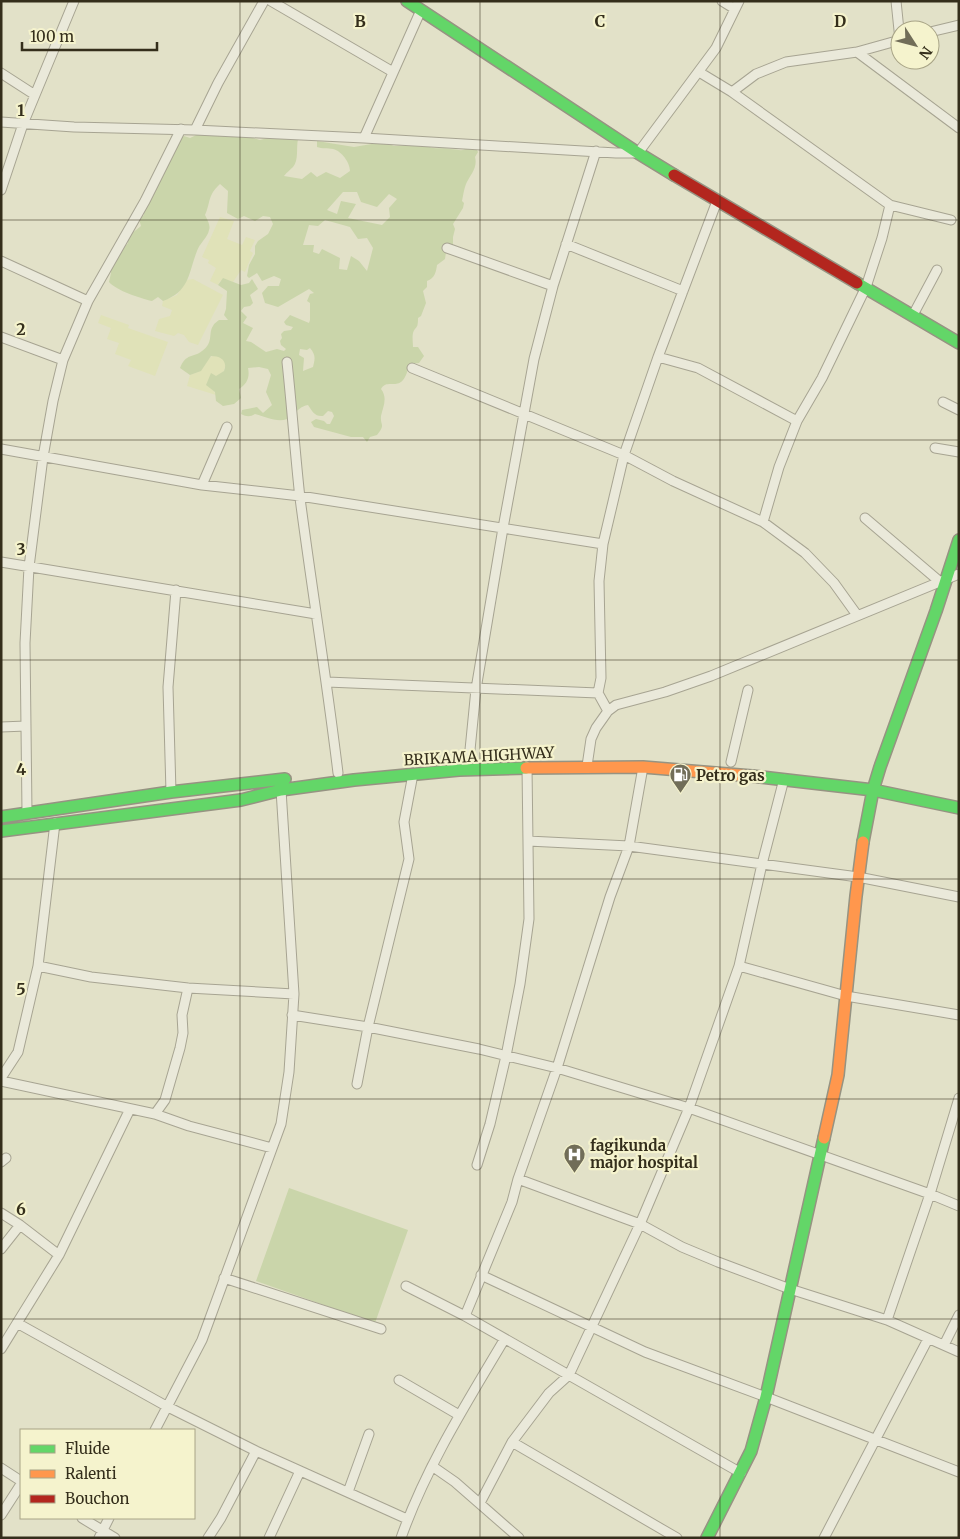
<svg xmlns="http://www.w3.org/2000/svg" width="960" height="1539" font-family="Merriweather,serif">
  <style>
    .farmland { fill: #e0e2b8 }
    .green { fill: #cad5aa; fill-rule: evenodd }
    .lines { fill: none; stroke-linecap: round; stroke-linejoin: round }
    .street-casing { stroke: #a7a492; stroke-width: 11 }
    .fast-casing { stroke: #969382; stroke-width: 14 }
    .slow-casing { stroke: #969382; stroke-width: 14 }
    .jam-casing { stroke: #969382; stroke-width: 14 }
    .street { stroke: #eae9da; stroke-width: 9 }
    .fast { stroke: #63d668; stroke-width: 11 }
    .slow { stroke: #ff974d; stroke-width: 11 }
    .jam { stroke: #b3261e; stroke-width: 11 }
    .grid { fill: none; stroke: #342e1b; stroke-width: 1; stroke-opacity: 0.55 }
    .labels { text-anchor: middle; dominant-baseline: central; stroke-width: 4.5; stroke-linejoin: round; paint-order: stroke }
    .street-label { font-size: 15px; fill: #342e1b; stroke: #f5f3cd }
    .poi-label { font-size: 15px; font-weight: bold; fill: #342e1b; stroke: #f5f3cd; text-anchor: start }
    .grid-label { font-size: 16px; text-anchor: middle; font-weight: bold; fill: #342e1b; stroke: #f5f3cd; stroke-width: 4.5; stroke-linejoin: round; paint-order: stroke }
  </style>
  <rect width="100%" height="100%" fill="#e2e1c8"/>
  <path class="farmland" d="M220,217L234,221L227,239L242,245L246,237L255,240L250,251L253,253L245,272L241,270L233,282L228,280L220,281L218,285L210,281L216,268L208,263L209,260L202,257Z
    M193,279L223,295L198,345L189,342L184,335L178,333L174,336L155,331L159,319L170,316L172,310L162,306L163,301L177,295L187,280Z
    M101,315L129,325L128,328L168,342L155,376L128,366L131,360L115,354L119,343L107,339L111,328L98,323Z
    M214,355L222,358L226,362L224,371L206,384L212,388L216,395L187,386L190,375L200,371L209,358Z"/>
  <path class="green" d="M205,131L212,136L219,134L249,137L260,140L271,137L289,139L295,136L298,139C296,148 299,160 293,167C290,170 287,172 284,176L302,179L311,172L317,177L326,172L340,178L350,171C350,163 342,151 333,149C328,148 322,149 317,147V141L354,147L383,142L394,146L412,145L422,143C434,151 437,147 450,149C459,149 462,153 470,146L475,147L478,152L475,157C478,168 470,175 466,184C464,189 463,196 462,201L464,203L463,208L453,224L455,229L453,237V246L446,252L445,259L437,265C436,272 435,278 427,281V287L423,291L426,303L421,316L418,318C418,330 416,325 413,333C412,337 413,343 413,347H418L424,356L419,363L409,364C403,397 388,376 381,389C388,398 383,407 381,416C380,426 386,424 377,435L370,437L367,442L363,437H351L314,427L311,422L316,419L324,421L327,424H330L334,416L332,412L328,411L323,416C315,417 312,411 308,405C301,406 297,411 292,416C282,425 266,417 255,414C250,417 247,417 241,414L242,410L257,407L263,413L272,405L266,392L271,375L268,369L259,367L248,368C250,377 247,384 239,389L241,398L234,404L223,406L216,401L215,392L206,385L211,373L216,376L224,371C228,361 221,356 211,356L201,371L190,375L180,368C186,353 193,358 202,351C214,343 208,333 213,326C214,323 217,322 219,320H228L224,315L226,309L227,291L218,285L223,278L241,285L249,283L252,279L258,289L250,295L253,303L250,306L244,307L241,311L247,317L243,323L253,328L246,341L251,342L266,352L277,349L284,351L286,349L281,345L280,341L282,338L281,334L284,331L291,330L293,327L286,325L284,322L290,315L309,323L310,320V303L307,301L310,294L314,293L309,289L278,307L265,303L262,293L268,286H279L281,279L274,276L262,281L257,273L249,278L247,276L249,265L255,254V246L258,241L268,234L273,224L270,217L263,216L255,221L244,216L238,219L227,213L228,191L220,184C207,196 211,202 205,215C207,219 211,226 209,230C208,237 199,244 197,251C188,274 190,291 163,301L158,297L152,301C140,298 117,291 109,282L111,273L110,264L128,243L126,238L141,226L139,219L144,215V210L178,140L184,136L190,138ZM343,192H357L361,202L377,207L389,194L397,199L389,208L390,217L382,225L348,218L356,204L341,201L337,214L327,210ZM325,220L350,227L358,239L367,238L373,248L367,271L359,261L351,256L347,270L339,269L340,258L322,249L319,254L313,252L314,245H303L309,225L318,226ZM310,348C316,355 315,359 313,367L303,371L304,358L299,355L300,349L307,350Z
    M289,1188L408,1230L375,1323L256,1281Z"/>
  <g class="lines">
    <defs>
      <path id="street" d="M271,1L393,72
        M722,1L735,9
        M896,1L900,40
        M930,32L959,25
        M857,52L959,128
        M699,72L732,92L890,205L882,238L866,287L822,378L797,421L779,467L763,522
        M1,73L35,95
        M732,92L756,74L786,62L857,52L900,40
        M1,122L74,127L195,130L364,138L616,153H638L716,48L739,1
        M195,130L218,83L264,1
        M364,138L421,10
        M1,190L23,124L74,1
        M890,205L951,220
        M566,244L683,291
        M447,248L553,286
        M1,261L88,301
        M913,315L937,270
        M1,337L63,360
        M658,357L698,368L797,421
        M287,362C292,408 295,453 300,498C312,590 327,681 338,773
        M412,368L624,455L673,481L763,522L805,553L834,583L857,615
        M943,402L959,410
        M935,448L959,452
        M1,449L202,485L300,496L603,544
        M202,485L227,427
        M865,518L939,581
        M1,562L316,614
        M327,682L598,693
        M608,711L598,693L601,678L599,581L603,544L624,455L658,357L717,201
        M1,727L26,726
        M469,760L476,689L503,528L534,359L553,286L596,151
        M731,762L748,690
        M587,766L591,739L596,728L608,711L616,705L665,692L711,676L959,574
        M171,792L168,687L176,590
        M27,812L25,643L29,567L43,457L53,401L63,360L88,301L145,201L181,129
        M528,841L629,846L858,877L959,897
        M38,966L91,977L188,988L294,994
        M739,966L846,996L959,1015
        M292,1015L368,1027L479,1049L557,1068L689,1108L930,1194L959,1206
        M1,1078L18,1052L38,966L55,823
        M1,1081L155,1114L189,1126L272,1148
        M357,1084L368,1027L409,859L404,822L413,774
        M155,1114L165,1100L180,1048L183,1033L182,1015L188,988
        M1,1162L6,1158
        M477,1165L490,1124L506,1056L520,984L529,919L527,767
        M518,1179L640,1224L682,1247L718,1262L790,1289L887,1320L959,1352
        M1,1213L20,1225L59,1255
        M1,1249L20,1225
        M481,1275L645,1352L766,1397L959,1472
        M224,1278L381,1329
        M406,1286L465,1316L741,1473
        M465,1316L512,1202L518,1179L557,1068L610,897L629,846L643,767
        M887,1320L930,1194L959,1098
        M17,1323L168,1407L256,1451L407,1519
        M944,1345L959,1315
        M1,1349L59,1255L130,1109
        M399,1380L459,1415
        M155,1430L202,1340L281,1124L289,1072L294,994L281,790
        M512,1442L677,1538
        M432,1466L455,1482L519,1538
        M1,1468L21,1481
        M348,1492L369,1434
        M480,1503L512,1442L549,1393L569,1375L640,1224L689,1108L739,966L762,864L784,779
        M1,1515L21,1484
        M82,1518L115,1538
        M99,1538L109,1518
        M208,1538L221,1518L256,1451
        M269,1538L300,1471
        M401,1538C426,1467 466,1404 504,1340
        M824,1538L928,1339"/>
      <path id="fast" d="M407,1L638,153L674,175
        M857,283L959,343
        M752,776L873,790L959,808
        M1,817L171,792L285,779
        M1,831L241,800L281,790L354,780L459,770L526,768
        M863,842L873,790L880,767L936,611L959,540
        M707,1538L751,1451L766,1397L824,1138"/>
      <path id="slow" d="M526,768L643,767L752,776
        M824,1138L838,1075L856,896L863,842"/>
      <path id="jam" d="M674,175L857,283"/>
    </defs>
    <use href="#street" class="street-casing"/>
    <use href="#fast" class="fast-casing"/>
    <use href="#slow" class="slow-casing"/>
    <use href="#jam" class="jam-casing"/>
    <use href="#street" class="street"/>
    <use href="#fast" class="fast"/>
    <use href="#slow" class="slow"/>
    <use href="#jam" class="jam"/>
  </g>
  <path class="grid" d="M240,1V1538M480,1V1538M720,1V1538M1,220H959M1,440H959M1,660H959M1,879H959M1,1099H959M1,1319H959"/>
  <defs>
    <symbol id="fuel-pin" viewBox="-11 -11 22 30"><path d="M0 17L-7.5 6A9.5 9.5 0 1 1 7.5 6Z" fill="#716d58" stroke="#f5f3cd"/><path d="M-5.5-6h7V0h2V4h1.3V-2.5L3-4.5l.8-.8L6-3V5H2.5V1h-1V6h-7ZM-4.2-4.7v3.2H.2V-4.7Z" fill="#fff"/></symbol>
    <symbol id="hospital-pin" viewBox="-11 -11 22 30"><path d="M0 17L-7.5 6A9.5 9.5 0 1 1 7.5 6Z" fill="#716d58" stroke="#f5f3cd"/><path d="M-5-5h3v3.5h4V-5h3V5h-3V1.5h-4V5h-3Z" fill="#fff"/></symbol>
  </defs>
  <g fill-rule="evenodd">
    <use href="#fuel-pin" x="668" y="762" width="25" height="34"/>
    <use href="#hospital-pin" x="562" y="1142" width="25" height="34"/>
  </g>
  <g class="labels">
    <g class="street-label">
      <text transform="translate(479 756) rotate(-3)">BRIKAMA HIGHWAY</text>
    </g>
    <g class="poi-label">
      <text x="696" y="775">Petro gas</text>
      <text x="590" y="1145">fagikunda<tspan x="590" dy="17">major hospital</tspan></text>
    </g>
  </g>
  <g class="grid-label">
    <text x="360" y="27">B</text>
    <text x="600" y="27">C</text>
    <text x="840" y="27">D</text>
    <text x="21" y="116">1</text>
    <text x="21" y="335">2</text>
    <text x="21" y="555">3</text>
    <text x="21" y="775">4</text>
    <text x="21" y="995">5</text>
    <text x="21" y="1215">6</text>
  </g>
  <rect width="960" height="1539" fill="none" stroke="#342e1b" stroke-width="5"/>
  <rect x="20" y="1429" width="175" height="90" fill="#f5f3cd" stroke="#a8a486"/>
  <rect x="30" y="1445" width="25" height="8" fill="#63d668" stroke="#a8a486"/>
  <text x="65" y="1454" font-size="15" fill="#342e1b">Fluide</text>
  <rect x="30" y="1470" width="25" height="8" fill="#ff974d" stroke="#a8a486"/>
  <text x="65" y="1479" font-size="15" fill="#342e1b">Ralenti</text>
  <rect x="30" y="1495" width="25" height="8" fill="#b3261e" stroke="#a8a486"/>
  <text x="65" y="1504" font-size="15" fill="#342e1b">Bouchon</text>
  <g transform="translate(915 45) rotate(126)"><circle r="24" fill="#f5f3cd" stroke="#a8a486"/>
  <path d="M0-4L9 19L0 12L-9 19Z" fill="#716d58"/>
  <text y="-8" font-size="14" font-weight="bold" text-anchor="middle" fill="#342e1b">N</text>
  </g>
  <path d="M22 42v8h135v-8" fill="none" stroke="#342e1b" stroke-width="2.5"/>
  <text x="30" y="42" font-size="15" fill="#342e1b" stroke="#f5f3cd" stroke-width="4" paint-order="stroke">100 m</text>
</svg>
